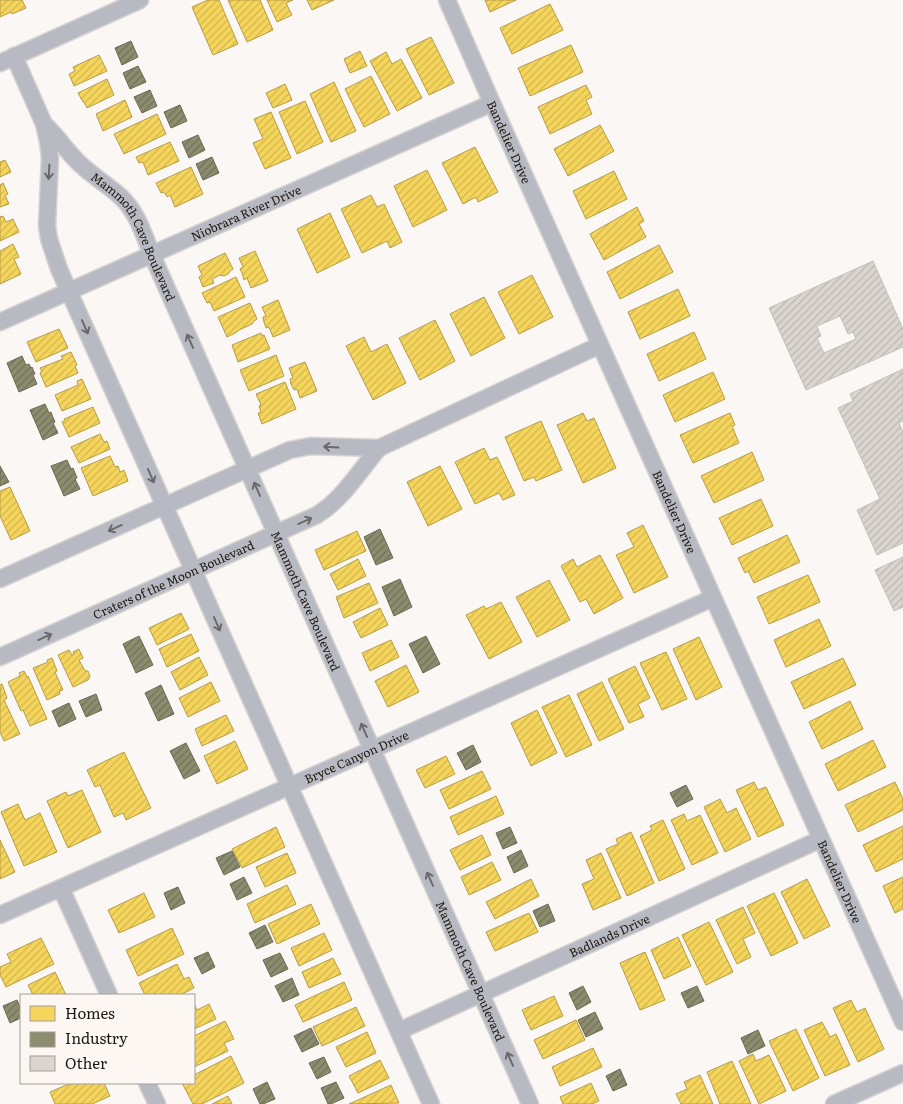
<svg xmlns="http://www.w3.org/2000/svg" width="903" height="1104" font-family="Literata,serif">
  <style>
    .homes { fill: url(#homes-hatch); stroke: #b69c45 }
    .industry { fill: url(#industry-hatch); stroke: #6b6952 }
    .building { fill: url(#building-hatch); stroke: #c5bfba; fill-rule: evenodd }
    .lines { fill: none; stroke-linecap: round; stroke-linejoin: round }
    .minor-casing { stroke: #d6d3d1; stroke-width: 19 }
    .minor { stroke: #b8bac3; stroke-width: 16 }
    .oneway { stroke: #6c6869 }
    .labels { text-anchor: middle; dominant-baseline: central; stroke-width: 5; stroke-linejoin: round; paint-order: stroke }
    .street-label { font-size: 12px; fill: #1f170f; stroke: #fcf7f3 }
  </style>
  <defs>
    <pattern id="homes-hatch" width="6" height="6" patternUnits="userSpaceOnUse" patternTransform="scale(1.25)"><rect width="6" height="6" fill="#f6d55c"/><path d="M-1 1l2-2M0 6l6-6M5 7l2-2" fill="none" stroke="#d2b64f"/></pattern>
    <pattern id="industry-hatch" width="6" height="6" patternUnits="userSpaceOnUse" patternTransform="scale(1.25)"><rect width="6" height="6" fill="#8c8c6e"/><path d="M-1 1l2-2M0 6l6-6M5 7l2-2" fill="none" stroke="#727159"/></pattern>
    <pattern id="building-hatch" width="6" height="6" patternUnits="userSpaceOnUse" patternTransform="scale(1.25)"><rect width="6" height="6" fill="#dbd5d0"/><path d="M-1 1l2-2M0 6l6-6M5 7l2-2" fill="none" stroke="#bcb6b1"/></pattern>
  </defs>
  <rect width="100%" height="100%" fill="#faf7f5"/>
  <path class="homes" d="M0,0H22L26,8L12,14L11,12L0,17Z
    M208,0H219L238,44L213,55L192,7Z
    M228,0H260L273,30L247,42Z
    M267,0H293L286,3L292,15L277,22Z
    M307,0H334L312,10Z
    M485,0H516L490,12Z
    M550,4L563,30L512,54L500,28Z
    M431,37L454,83L429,95L406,49Z
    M571,45L583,72L530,96L518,68Z
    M360,51L367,66L350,73L344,59Z
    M386,52L392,64L401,59L422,98L397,111L370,61Z
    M99,55L107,71L74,86L69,74L75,71L73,67Z
    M371,76L390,114L364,127L345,89Z
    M107,79L114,95L87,108L84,102H83L78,93Z
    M334,82L356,131L331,142L310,94Z
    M285,84L292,100L273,108L266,93Z
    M586,85L592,97L586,100L592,114L550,134L538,107Z
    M125,100L132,117L103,131L96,114Z
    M305,101L323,142L297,154L279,112Z
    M271,112L291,158L265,169L253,143L263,139L254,119Z
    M157,114L166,134L124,154L114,134Z
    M600,125L614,151L568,176L554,149Z
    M170,142L179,161L148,175L143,162L139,163L136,157Z
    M475,147L498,192L478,202L476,197L463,204L442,163Z
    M5,160L11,172L0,177V162Z
    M191,167L203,194L175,207L170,195L167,197L164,192L161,193L156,183Z
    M427,170L447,210L413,227L394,186Z
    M614,171L627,199L586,219L573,191Z
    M3,183L8,194L5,195L9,204L0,207V185Z
    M371,195L377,207L384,204L402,242L390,248L387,241L362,253L341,209Z
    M637,207L644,221L639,224L646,237L604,260L590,234Z
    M330,213L350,257L317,273L297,229Z
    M3,216L6,222L13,219L19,232L0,241V217Z
    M13,244L19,257L14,259L21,274L0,284V251Z
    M659,245L673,272L620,299L607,272Z
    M255,251L268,281L251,288L247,278L244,280L242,273L240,269L243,267L239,258Z
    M225,253L233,269L230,271L228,274L224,276L220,275L212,279L214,283L203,287L199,277L202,275L198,266Z
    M532,275L553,317L519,334L498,292Z
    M236,277L245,297L214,311L210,302L207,303L202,293Z
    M678,289L690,316L640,339L628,312Z
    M484,297L505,338L471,356L450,314Z
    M278,300L290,330L273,337L269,327L266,328L264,322L263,317L266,316L262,307Z
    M250,303L257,319L254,321L252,324L237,331V332L227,337L218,317Z
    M435,320L455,361L420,380L399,338Z
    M59,329L68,348L36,362L27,342Z
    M694,332L706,359L659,381L647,354Z
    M261,333L262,336L264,335L270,349L238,362L232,345Z
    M364,337L371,352L387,344L406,383L373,400L346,346Z
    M71,352L77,365L75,366L78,373L46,387L40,373L42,372L40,368L63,359L61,356Z
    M276,355L284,376L249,391L240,370Z
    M305,362L317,391L300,398L297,389L294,390L291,384L290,379L293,378L289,368Z
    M713,372L725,399L675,422L663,395Z
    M82,379L91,399L62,411L55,395L78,385L77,381Z
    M285,382L296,409L262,424L258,413L261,412L259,406L261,405L256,394Z
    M93,407L100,423L69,437L62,422L65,420L64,419Z
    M583,413L587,421L594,418L616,468L583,483L557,425Z
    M730,413L735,425L732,426L739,443L693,463L680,435Z
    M541,421L562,470L536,481L534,477L524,481L505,437Z
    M100,434L104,442L107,441L110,449L79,463L71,447Z
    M484,448L490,460L497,457L515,495L503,500L499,493L475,504L455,462Z
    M752,452L764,480L714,503L701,476Z
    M110,456L115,467L118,466L120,472L124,470L128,481L93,496L81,468Z
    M440,466L462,509L428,526L407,482Z
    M10,487L30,531L11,540L0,516V491Z
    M761,499L773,526L732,545L719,518Z
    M643,525L668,577L634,593L616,555L634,547L627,533Z
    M357,531L366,551L324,570L315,550Z
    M787,535L800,562L754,583L748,571L745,573L738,558Z
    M600,555L623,598L594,614L586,599L580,602L561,566L573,559L577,567Z
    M358,559L366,576L338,590L330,574Z
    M808,575L820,602L769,624L757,597Z
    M549,580L570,620L537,637L516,597Z
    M369,583L378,603L344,618L336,597Z
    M501,602L522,642L489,659L466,615L484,606L486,609Z
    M380,608L388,625L361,638L353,622Z
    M181,613L189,629L157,645L149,628Z
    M819,619L831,646L786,667L774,640Z
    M191,634L199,651L167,667L159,649Z
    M699,637L722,687L696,700L673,649Z
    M391,640L399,657L370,671L362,653Z
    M79,649L83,658L79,660L84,669L86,671H88L90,676L88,680L73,687L58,655L69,650L72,655L74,654L73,652Z
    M666,652L687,699L662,710L640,663Z
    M199,657L208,675L180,690L171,672Z
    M52,658L57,671L55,672L63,690L59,691L60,694L47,700L33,668L48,662L47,660Z
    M843,658L856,685L804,709L791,682Z
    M406,665L419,692L388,707L375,681Z
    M635,666L650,698L638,704L644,717L629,723L608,679Z
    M24,671L27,677L28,676L47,719L30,726L23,710L21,711L8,682L20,676L19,673Z
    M211,682L220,701L188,717L179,698Z
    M602,682L624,729L599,741L577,694Z
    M2,684L7,698L4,700L20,734L4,741L0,732V685Z
    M569,695L592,745L566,757L542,707Z
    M850,701L863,729L822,749L809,722Z
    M537,710L557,753L531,766L511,723Z
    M226,715L234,731L202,746L195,729Z
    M873,740L886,767L838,791L825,764Z
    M235,741L248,769L217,784L204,756Z
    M124,752L151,808L126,820L123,813L114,817L100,785L95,787L87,770Z
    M446,756L455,774L425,788L416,770Z
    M482,771L491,789L449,809L440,790Z
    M754,782L758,790L766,787L784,825L758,837L736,790Z
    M895,782L903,799V810L858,832L845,805Z
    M82,790L101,832L68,848L47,801L66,792L68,796Z
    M496,796L504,814L458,835L450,817Z
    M720,799L727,813L736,808L751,839L725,852L704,807Z
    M18,804L25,820L40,813L57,852L24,866L1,812Z
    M684,814L687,821L700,815L718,853L692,865L671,820Z
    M663,820L685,869L659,881L640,836L652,830L650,826Z
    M903,826V859L876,872L863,845Z
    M276,827L285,847L242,868L232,849Z
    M631,832L654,883L627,896L606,849L618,844L616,839Z
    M482,835L491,855L460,870L450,850Z
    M0,840L15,872L0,879Z
    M287,853L296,873L265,887L256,867Z
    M601,853L621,898L593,910L582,884L594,879L586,860Z
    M492,862L501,880L469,895L461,877Z
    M903,877V909L895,913L883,886Z
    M531,879L539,896L495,919L486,902Z
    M807,879L830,926L804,939L781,892Z
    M287,885L296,904L255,923L247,904Z
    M144,893L155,917L119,933L108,910Z
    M774,893L798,943L771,956L747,906Z
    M311,904L320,924L277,944L268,924Z
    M743,907L755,933L743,939L751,957L737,964L716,920Z
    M529,913L538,932L495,951L486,932Z
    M709,922L733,972L706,985L682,935Z
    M172,928L184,954L138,976L126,950Z
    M324,933L332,950L299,966L291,948Z
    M678,937L691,966L664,979L651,950Z
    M41,938L54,964L6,987L0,975V967L11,962L7,954Z
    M645,952L665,1000L640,1010L620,963Z
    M333,958L341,974L309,988L302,972Z
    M177,964L184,979L189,977L194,988L180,995H145L139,983Z
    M55,972L66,995H33L28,985Z
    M344,982L352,1000L303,1022L295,1005Z
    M554,996L563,1016L531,1030L522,1010Z
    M851,1000L857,1012L865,1008L884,1049L858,1062L833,1008Z
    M194,1004L197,1010L209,1004L216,1019L194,1029Z
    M356,1007L365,1026L322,1046L313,1027Z
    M576,1020L585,1040L543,1059L534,1040Z
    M225,1021L234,1039L224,1043L228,1051L194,1067V1036Z
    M822,1022L830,1037L836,1034L850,1065L825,1076L804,1030Z
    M796,1029L819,1078L793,1091L769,1041Z
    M367,1032L376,1053L346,1067L336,1047Z
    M593,1048L602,1067L560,1086L552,1067Z
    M753,1054L756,1061L769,1055L786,1091L759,1104L739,1061Z
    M231,1056L244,1083L202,1104H193L182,1083H194V1075Z
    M380,1060L389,1078L358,1093L349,1076Z
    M732,1061L751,1104H720L707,1072Z
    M700,1075L713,1104H681L676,1094L687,1089L684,1082Z
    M71,1083H104L110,1096L92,1104H55L50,1092Z
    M591,1083L599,1101L592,1104H563L560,1097Z
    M391,1085L399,1103L349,1104Z
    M228,1096L232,1104H212Z"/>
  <path class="industry" d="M131,41L138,57L122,65L115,48Z
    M138,66L146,82L130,89L123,73Z
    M150,90L157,106L142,113L134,97Z
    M180,105L187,121L171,128L164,112Z
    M198,135L205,150L189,158L182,142Z
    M212,157L219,173L203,180L196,164Z
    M22,356L26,365L29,364L31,368L32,367L35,374L33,375L37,384L19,392L7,363Z
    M45,404L49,413L51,412L52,415L55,422L53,423L58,433L43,440L30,410Z
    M67,460L71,469L73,468L77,478L75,479L80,489L64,496L51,466Z
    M0,466L9,482L0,486Z
    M380,529L393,558L376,565L364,537Z
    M400,579L412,607L394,616L382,587Z
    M139,636L153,665L136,673L123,644Z
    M426,636L440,664L423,673L409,644Z
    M161,685L174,714L158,721L145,693Z
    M96,694L102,710L86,717L79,701Z
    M69,703L76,719L59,727L52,711Z
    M186,743L200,771L184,779L170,751Z
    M473,745L481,762L466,770L457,753Z
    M686,785L693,799L677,807L670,793Z
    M510,827L517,843L503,849L496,833Z
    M521,850L528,866L514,873L507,857Z
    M232,851L240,867L224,875L216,858Z
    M244,877L252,893L237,900L230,884Z
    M178,887L185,903L171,910L164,893Z
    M548,904L555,921L540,927L533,911Z
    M265,925L273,942L257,949L249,933Z
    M208,952L215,967L202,974L194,958Z
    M280,953L288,969L271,977L263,960Z
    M292,978L299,995L283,1002L275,986Z
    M583,986L591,1002L577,1010L569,993Z
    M697,986L704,1001L688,1008L681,993Z
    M17,1000L21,1009V1018L10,1023L3,1006Z
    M595,1012L603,1029L586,1037L578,1020Z
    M311,1028L319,1044L302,1052L294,1036Z
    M758,1030L765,1046L748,1054L741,1038Z
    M324,1057L331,1072L317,1079L309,1063Z
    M620,1069L627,1085L613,1091L606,1076Z
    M267,1082L275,1099L263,1104H260L253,1089Z
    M336,1082L344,1098L331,1104H328L321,1088Z"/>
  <path class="building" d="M873,261L903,329V347L806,390L769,308ZM840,316L848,334L853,332L856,339L824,353L817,338L821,336L817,326Z
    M903,369V421L899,423L903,432V543L877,555L857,510L880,499L838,408L853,401L850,394Z
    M903,557V607L894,611L875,570Z"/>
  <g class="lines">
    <defs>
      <g id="minor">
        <path id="s1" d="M447,0L492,103L903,1022"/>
        <path d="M14,56L44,124L48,142L50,157L47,226L49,239L59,269L431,1104"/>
        <path d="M0,63L140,0"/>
        <path id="s2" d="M45,125C57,136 65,149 76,160C89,174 107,184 121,197C137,212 144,235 152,255L530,1104"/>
        <path id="s3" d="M0,322L492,103"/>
        <path d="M0,579L290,450L311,446L379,448"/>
        <path id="s4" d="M0,657L317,515C343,499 359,471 379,448L600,345"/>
        <path d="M61,888L109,995"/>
        <path id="s5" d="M0,915L713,598"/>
        <path id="s6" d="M399,1031L821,839"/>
        <path d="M147,1083L157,1104"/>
        <path d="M834,1104L903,1073"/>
      </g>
    </defs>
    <use href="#minor" class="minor-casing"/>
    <use href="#minor" class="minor"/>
  </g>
  <defs><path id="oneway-shaft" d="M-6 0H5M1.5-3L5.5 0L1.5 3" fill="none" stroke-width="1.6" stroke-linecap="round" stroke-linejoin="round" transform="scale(1.25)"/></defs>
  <g class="oneway">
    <use href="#oneway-shaft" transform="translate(49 172) rotate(93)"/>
    <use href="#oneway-shaft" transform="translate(85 327) rotate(66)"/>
    <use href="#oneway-shaft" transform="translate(190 341) rotate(-114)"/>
    <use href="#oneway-shaft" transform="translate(331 447) rotate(-177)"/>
    <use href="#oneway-shaft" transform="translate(151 476) rotate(66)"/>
    <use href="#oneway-shaft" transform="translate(257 489) rotate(-114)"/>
    <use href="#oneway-shaft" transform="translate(305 521) rotate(-24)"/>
    <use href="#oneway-shaft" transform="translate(115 528) rotate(156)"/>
    <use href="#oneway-shaft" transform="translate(217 624) rotate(66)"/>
    <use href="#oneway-shaft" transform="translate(45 637) rotate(-24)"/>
    <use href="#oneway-shaft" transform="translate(364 730) rotate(-114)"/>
    <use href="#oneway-shaft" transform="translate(430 879) rotate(-114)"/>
    <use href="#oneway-shaft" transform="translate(510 1059) rotate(-114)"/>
  </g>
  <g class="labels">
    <g class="street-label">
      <text stroke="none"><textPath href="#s1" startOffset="155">Bandelier Drive</textPath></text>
      <text stroke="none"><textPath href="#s3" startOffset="269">Niobrara River Drive</textPath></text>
      <text stroke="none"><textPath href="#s2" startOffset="145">Mammoth Cave Boulevard</textPath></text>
      <text stroke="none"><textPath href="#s1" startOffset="560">Bandelier Drive</textPath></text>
      <text stroke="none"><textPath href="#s4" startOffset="190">Craters of the Moon Boulevard</textPath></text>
      <text stroke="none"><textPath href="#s2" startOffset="550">Mammoth Cave Boulevard</textPath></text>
      <text stroke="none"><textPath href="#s5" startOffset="390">Bryce Canyon Drive</textPath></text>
      <text stroke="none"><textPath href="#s1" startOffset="965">Bandelier Drive</textPath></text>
      <text stroke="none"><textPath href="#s6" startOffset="231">Badlands Drive</textPath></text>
      <text stroke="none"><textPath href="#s2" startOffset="955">Mammoth Cave Boulevard</textPath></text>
    </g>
  </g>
  <rect x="20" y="994" width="175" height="90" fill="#fcf7f3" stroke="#a49d98"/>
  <rect x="30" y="1006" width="25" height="15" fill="#f6d55c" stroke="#a49d98"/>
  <text x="65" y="1019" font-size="15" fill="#1f170f">Homes</text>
  <rect x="30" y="1032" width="25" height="15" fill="#8c8c6e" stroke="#a49d98"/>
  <text x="65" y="1044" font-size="15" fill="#1f170f">Industry</text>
  <rect x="30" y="1056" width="25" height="15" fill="#dbd5d0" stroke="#a49d98"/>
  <text x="65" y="1069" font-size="15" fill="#1f170f">Other</text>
</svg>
